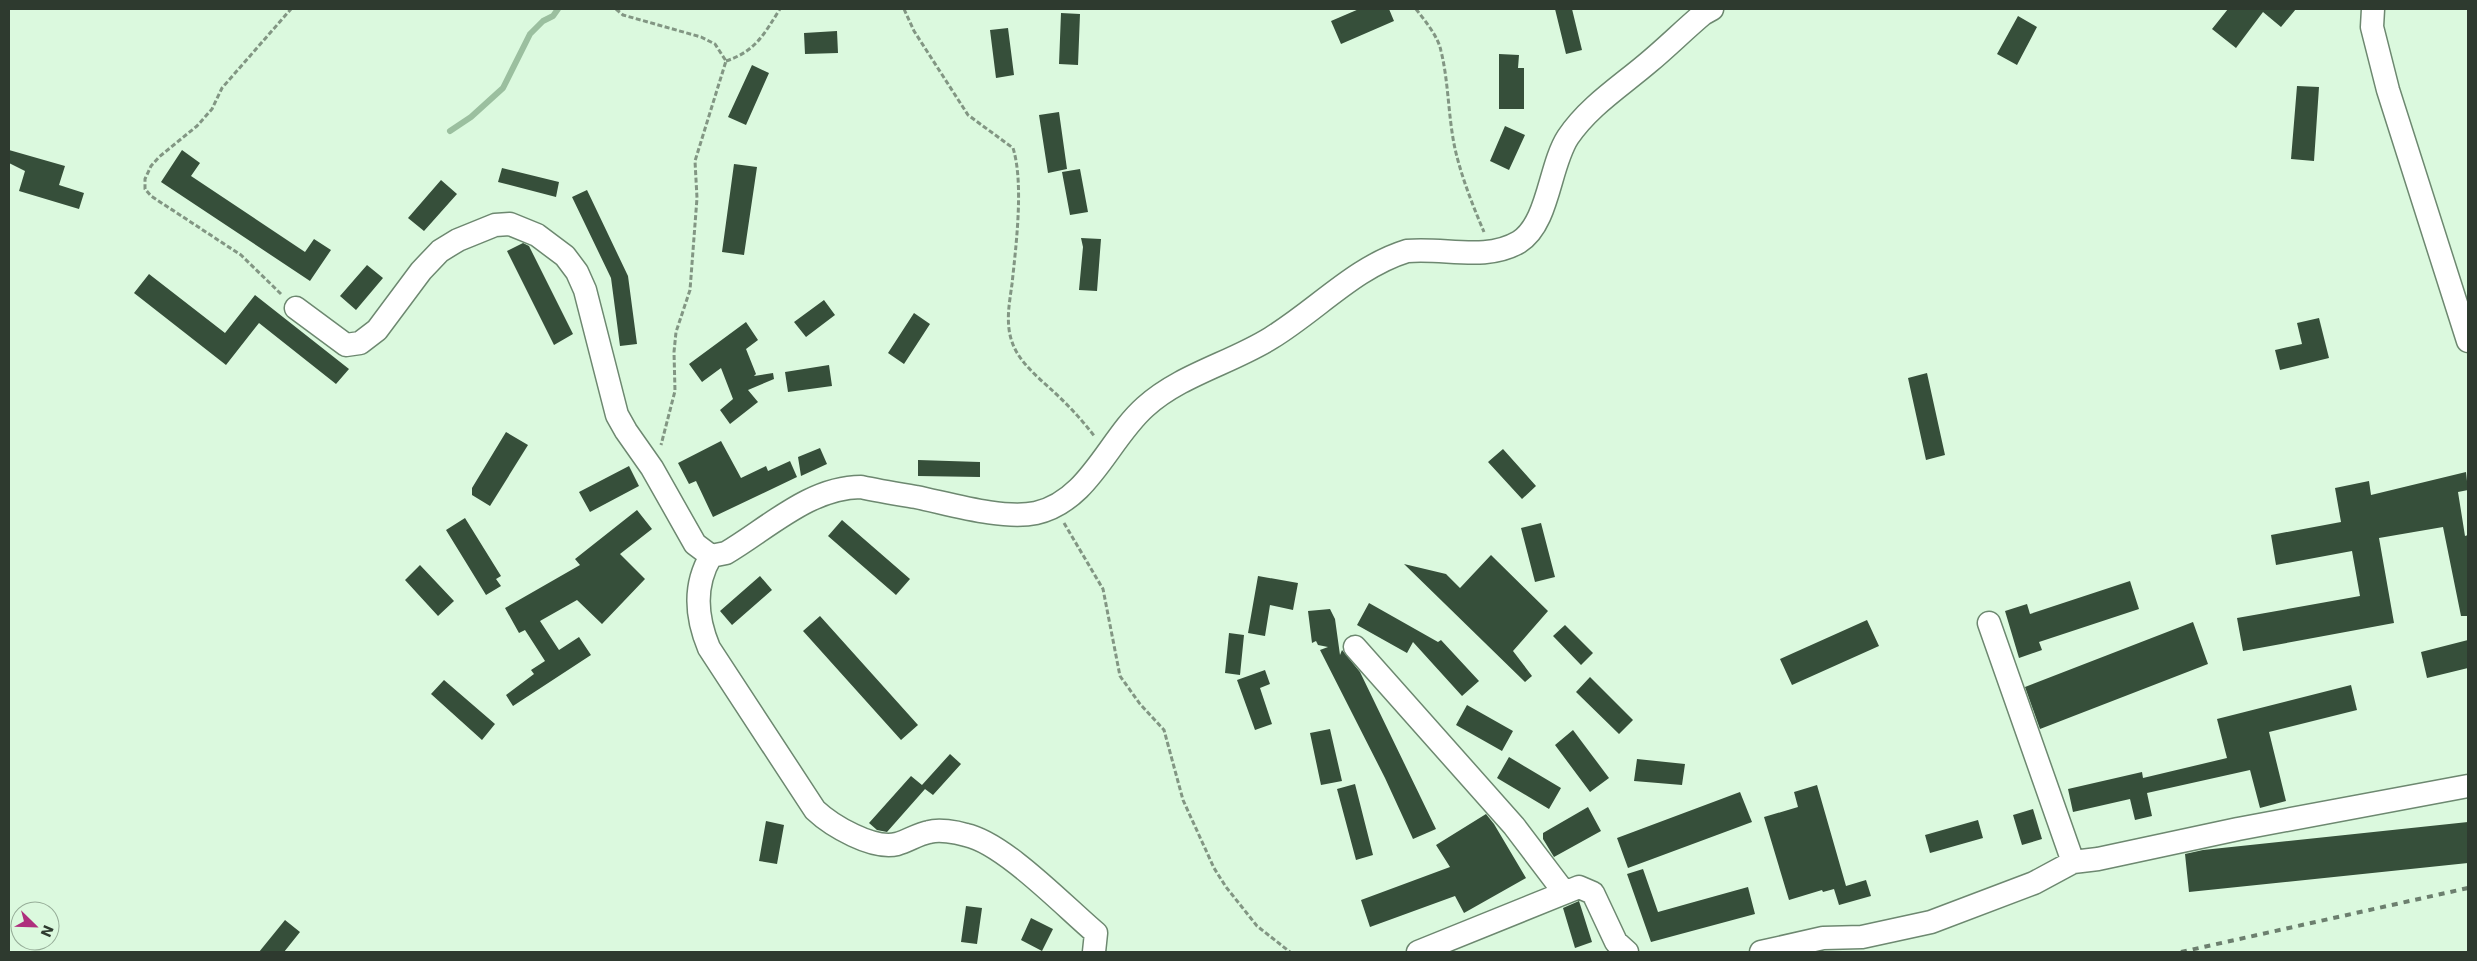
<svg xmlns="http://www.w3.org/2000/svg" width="2477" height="961" font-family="'DejaVu Sans',sans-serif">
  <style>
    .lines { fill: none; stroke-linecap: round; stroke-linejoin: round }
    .stream { stroke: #9bbf9f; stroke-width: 6 }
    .building { fill: #364f3a }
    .minor-casing { stroke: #6d8870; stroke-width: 25 }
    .path { stroke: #829683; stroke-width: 3; stroke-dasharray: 5 2.5; stroke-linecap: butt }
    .minor { stroke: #fff; stroke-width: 22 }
    .rail { stroke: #6c7f6e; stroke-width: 4; stroke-dasharray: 6 6; stroke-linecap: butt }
  </style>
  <rect width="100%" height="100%" fill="#dbf9de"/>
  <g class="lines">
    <path class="stream" d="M450,131L471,117L503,88L530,34L543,21L553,16L558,9"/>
  </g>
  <path class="building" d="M1359,9H1389L1394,21L1341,44L1331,21Z
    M1555,9H1572L1582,50L1566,54Z
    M2228,9H2296L2281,27L2263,12L2236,48L2212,29Z
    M1061,13L1080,14L1078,65L1059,64Z
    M2018,16L2037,27L2017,65L1997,54Z
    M1008,28L1014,75L996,78L990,30Z
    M837,31L838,53L805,54L804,33Z
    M1499,54L1519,55L1518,68H1524V109H1499Z
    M752,65L769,73L746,125L728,117Z
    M2297,86L2319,87L2314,161L2291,159Z
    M1059,112L1067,169L1048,173L1039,115Z
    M1505,126L1525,135L1509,170L1490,161Z
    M9,150L65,166L59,185L84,193L79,209L19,191L25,171L9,163Z
    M182,150L200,163L191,176L305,252L314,239L331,250L310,281L161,182Z
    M734,164L757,167L744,255L722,252Z
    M502,168L559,182L556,197L498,182Z
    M1080,169L1088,212L1070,215L1062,172Z
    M441,180L457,194L424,231L408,218Z
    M587,190L628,276L637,344L620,346L611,278L572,197Z
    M1081,238L1101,239L1097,291L1079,290L1083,247Z
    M523,243L529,246L573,334L554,345L507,251Z
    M367,265L383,278L356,310L340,296Z
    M149,274L225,333L255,295L349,369L336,384L259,323L226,365L134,293Z
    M824,300L835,315L806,337L794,322Z
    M914,313L930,324L904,364L888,353Z
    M2319,318L2329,358L2280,370L2275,350L2302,344L2297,323Z
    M746,322L758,340L746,349L756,374L754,376L773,373L774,379L748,390L758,402L730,424L720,410L733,399L721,368L702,382L689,364Z
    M829,365L832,386L788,392L785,372Z
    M1927,373L1945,455L1926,460L1908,378Z
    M506,432L528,445L490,506L472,495V488Z
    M721,441L741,478L766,466L768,471L790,461L797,477L713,517L696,481L689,484L678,463Z
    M820,448L827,464L801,476L798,457Z
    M1503,449L1536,486L1522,499L1488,462Z
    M918,460L980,462V477L918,476Z
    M629,466L639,486L590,512L579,492Z
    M2466,472L2468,490L2458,492L2465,536L2468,535V616H2461L2443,527L2379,538L2394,623L2243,651L2237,618L2360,596L2352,551L2276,565L2271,535L2341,522L2335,488L2369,481L2371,495Z
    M637,510L652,529L620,554L645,579L602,624L577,600L540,621L559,650L579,637L591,655L513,706L506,695L534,674L531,670L545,661L525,630L519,633L505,608L580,565L575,559Z
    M465,518L501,576L496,579L501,586L486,595L446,530Z
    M842,520L910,579L896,595L828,536Z
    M1541,523L1555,577L1535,582L1521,528Z
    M1491,555L1548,611L1513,651L1532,676L1525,682L1404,564L1446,574L1460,588Z
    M420,565L454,601L438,616L405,580Z
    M760,576L772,590L732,625L720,611Z
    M1258,576L1298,583L1293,610L1270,605L1265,636L1248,633Z
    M2130,581L2139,609L2039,642L2042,650L2019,658L2005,611L2027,604L2030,614Z
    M1369,603L1438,642L1441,640L1479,681L1462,696L1413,642L1407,653L1357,625Z
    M1330,609L1335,619L1340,655L1342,650L1360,672L1436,829L1413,839L1385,778L1320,650L1328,647L1318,645L1316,641L1312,643L1308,611Z
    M820,616L918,725L901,740L803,631Z
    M1867,620L1879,646L1792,685L1780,659Z
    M2193,622L2208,664L2040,729L2025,687Z
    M1565,625L1593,653L1581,665L1553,636Z
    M1229,633L1244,635L1240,675L1225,673Z
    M2468,640V668L2427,678L2421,652Z
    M1265,670L1270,684L1260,688L1272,724L1255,730L1237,680Z
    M1590,677L1633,720L1619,734L1576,692Z
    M444,680L495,724L482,740L431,694Z
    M2351,685L2357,710L2269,732L2286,801L2260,808L2250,770L2147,793L2152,816L2135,820L2130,799L2073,812L2068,789L2142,772L2143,778L2227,758L2217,719Z
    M1467,705L1513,731L1502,751L1456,725Z
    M1330,729L1342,781L1321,785L1310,733Z
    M1573,730L1609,778L1590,792L1555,745Z
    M950,754L961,764L933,795L925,789L887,832L877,830L869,823L911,776L922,785Z
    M1509,757L1561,788L1549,809L1497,778Z
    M1637,759L1685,764L1682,785L1634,781Z
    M1355,784L1373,855L1356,860L1337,789Z
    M1817,785L1846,886L1866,880L1871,896L1839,905L1834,889L1823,892L1822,890L1789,900L1764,817L1798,807L1794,792Z
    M1740,792L1752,822L1628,868L1617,838Z
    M1588,807L1601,831L1554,857L1543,839V833Z
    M2033,809L2042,839L2022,845L2013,815Z
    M1486,814L1494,824L1526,878L1464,913L1455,896L1370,927L1361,900L1450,867L1436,845Z
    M1978,820L1983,838L1930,853L1925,835Z
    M766,821L784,825L777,864L759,861Z
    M2468,822V863L2189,892L2185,854L2203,850Z
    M1643,869L1658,912L1748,887L1755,914L1651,942L1627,874Z
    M1579,901L1592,942L1575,948L1563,908Z
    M966,906L982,908L977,944L961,942Z
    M1031,918L1053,929L1042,951L1021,940Z
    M285,920L300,932L284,952H259Z"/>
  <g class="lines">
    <defs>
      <path id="minor" d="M2373,9L2372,27L2388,90L2468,341
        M296,308L346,345L360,343L377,330L421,271L440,251L458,240L495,225L510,224L537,235L565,256L577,272L585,290L617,415L626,431L652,468L695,544L711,556L726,553C767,529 810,487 861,487C879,491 898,494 916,497C950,504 1003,520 1036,513C1089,501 1108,440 1145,407C1180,375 1231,363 1271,338C1317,310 1355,267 1407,251C1444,247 1485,262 1519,242C1549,223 1549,166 1568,137C1589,106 1621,86 1649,62C1667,47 1684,30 1703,14L1712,9
        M711,556C693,586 696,617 709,648L815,810C832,826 873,850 897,844C908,841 918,834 929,832C939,829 956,832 966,835C1004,843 1064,906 1096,933L1094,952
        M1989,623L2073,862
        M1355,647L1514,826L1564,892
        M1418,952L1579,887L1593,893L1616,942L1627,952
        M1761,952L1823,938L1862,937L1931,922L2034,883L2073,862L2098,859L2238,829L2468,786"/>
    </defs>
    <use href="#minor" class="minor-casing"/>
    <path class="path" d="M616,9L623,15L701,37L715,44L726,61L695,161L697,198L690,290L676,332L674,352L675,391L661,445
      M904,9L914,31L968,115L1013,148C1024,183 1016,246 1012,284C1009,306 1004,329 1016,351C1025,367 1041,380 1054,392C1069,406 1083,421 1095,437
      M1416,9C1425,21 1438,36 1441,51C1449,83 1448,120 1456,153C1463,181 1473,206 1484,232
      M726,61C756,51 764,34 780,9
      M281,294L241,255L151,196L145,189V179L151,166L159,157L197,126L212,109L222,88L291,9
      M1064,523L1103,589L1120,676L1140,704L1164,730L1183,800L1214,868L1226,887L1257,926L1290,952"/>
    <use href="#minor" class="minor"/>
    <path class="rail" d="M2181,952L2468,888"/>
  </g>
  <rect width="2477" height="961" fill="none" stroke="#2e3a2f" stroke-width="20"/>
  <g transform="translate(35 926) rotate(113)"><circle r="24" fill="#dbf9de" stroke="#96ad98"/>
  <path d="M0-4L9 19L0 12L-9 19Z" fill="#ae2f7d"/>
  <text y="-8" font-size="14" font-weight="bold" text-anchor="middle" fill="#2e3a2f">N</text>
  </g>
</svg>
